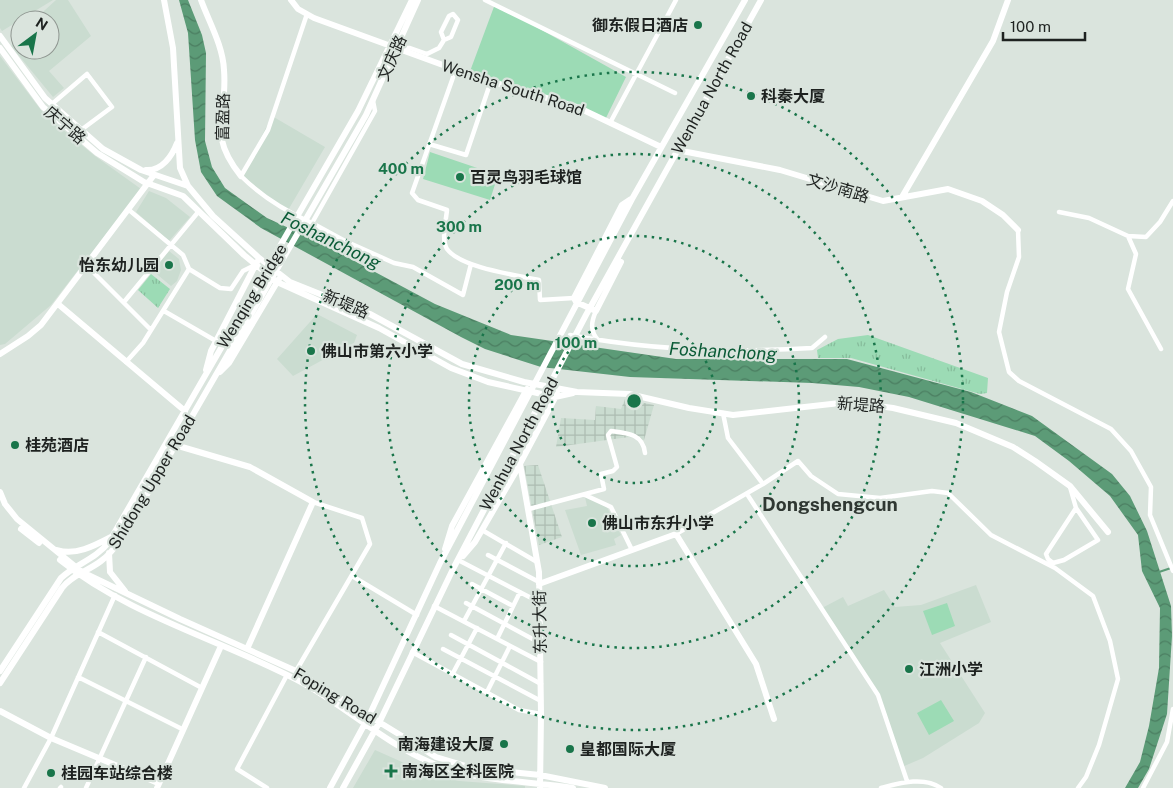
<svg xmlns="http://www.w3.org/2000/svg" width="1173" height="788" font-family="'Public Sans','Noto Sans SC',sans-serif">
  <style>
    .built { fill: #cadcd0 }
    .industrial { fill: url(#industrial-grid) }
    .green { fill: #9cdbb5 }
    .park { fill: url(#park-tufts) }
    .water { fill: url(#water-waves) }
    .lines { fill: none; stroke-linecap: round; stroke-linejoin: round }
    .stream { stroke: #5c9b77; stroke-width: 2 }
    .street { stroke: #fff; stroke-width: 4.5 }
    .secondary { stroke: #fff; stroke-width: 6 }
    .ring { fill: none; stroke: #19754a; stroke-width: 2.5; stroke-dasharray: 2.5 5 }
    .poi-dot { fill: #19754a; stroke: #dae4dd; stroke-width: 2 }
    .labels { text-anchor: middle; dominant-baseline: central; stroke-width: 4.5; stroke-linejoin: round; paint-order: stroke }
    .poi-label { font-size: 16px; font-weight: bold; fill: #1e2220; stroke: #dae4dd; text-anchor: start }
    .street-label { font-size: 16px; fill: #1e2220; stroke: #dae4dd }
    .water-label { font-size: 18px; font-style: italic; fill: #0b5b37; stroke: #dae4dd }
    .quarter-label { font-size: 19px; font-weight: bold; fill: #2f3732; stroke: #dae4dd }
    .centre { fill: #19754a; stroke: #dae4dd; stroke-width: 2.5 }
    .ring-label { font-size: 15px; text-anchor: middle; font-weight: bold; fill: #19754a; stroke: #dae4dd; stroke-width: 4.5; stroke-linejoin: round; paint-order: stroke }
  </style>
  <defs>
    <pattern id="industrial-grid" width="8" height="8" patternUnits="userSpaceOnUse" patternTransform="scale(1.25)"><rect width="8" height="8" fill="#cadcd0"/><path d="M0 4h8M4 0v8" fill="none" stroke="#adbcb2"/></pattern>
    <pattern id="park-tufts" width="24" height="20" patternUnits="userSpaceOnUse" patternTransform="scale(1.25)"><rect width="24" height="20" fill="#9cdbb5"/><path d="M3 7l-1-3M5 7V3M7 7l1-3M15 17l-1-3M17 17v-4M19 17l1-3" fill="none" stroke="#86bc9b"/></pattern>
    <pattern id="water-waves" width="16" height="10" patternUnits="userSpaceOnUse" patternTransform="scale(1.25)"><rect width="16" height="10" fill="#5c9b77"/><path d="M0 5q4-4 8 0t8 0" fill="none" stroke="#4b7e61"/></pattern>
  </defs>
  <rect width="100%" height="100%" fill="#dae4dd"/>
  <path class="built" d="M0,0H53L2,31L0,28Z
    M56,0H68L91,36L49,71L64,88L53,97L11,46L20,36V50H50V20H34Z
    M0,56L44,114L95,156L141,189L51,305L5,344L0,345Z
    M272,116L325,147L287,212L241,176Z
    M149,191L166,198L190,217L169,241L136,212Z
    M169,251L179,259L181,270L177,281L171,286L153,271Z
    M317,314L357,335L354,343L293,376L277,359Z
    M585,497L606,505L621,535L614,539L616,545L581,555L565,510L587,506Z
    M976,585L991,622L940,643L985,713L979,723L923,758L902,767L878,695L822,608L843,597L848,606L884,590L895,607L921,605Z
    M375,750L429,774L459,781L525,786V788H353Z"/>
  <path class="industrial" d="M625,399L654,405L644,440L629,437L556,447L561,418L595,420L596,406L621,409Z
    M538,465L562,537L539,545L524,466Z"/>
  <path class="green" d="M495,4L626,77L605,120L577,107L469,74Z
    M430,152L498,175L490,200L423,179Z
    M947,603L955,626L932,635L923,611Z
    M941,700L954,721L929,735L917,713Z"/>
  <path class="park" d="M151,274L170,289L158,308L138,290Z
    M868,335L988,378L987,393L980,394L851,358H818L817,350L838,339Z"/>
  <path class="water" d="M179,0H188L202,35L206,53L205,141L212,167L225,188L267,218L317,241L435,304L511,335L676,359H847L971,392L1032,416L1112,474L1130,496L1147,531L1171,606L1172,636L1167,714L1149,769L1138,788H1125L1140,762L1149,726L1159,668L1160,608L1142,571L1138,535L1110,496L1069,461L1035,436L909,397L859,387L812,383L630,377L541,367L485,349L461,337L261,228L217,196L201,172L195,140L188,33Z"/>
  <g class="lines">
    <path class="stream" d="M1159,572L1171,568"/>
    <path class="street" d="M485,0L675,93
      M307,14L268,130L241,176C262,197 285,211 312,223L375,111L373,101
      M401,48H410L427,54L439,48L444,40L451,37L458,20L453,14L449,16L441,32L444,40
      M456,69L412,193L418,200L447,210C446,221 441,239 447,249C461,268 516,275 539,280L540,300L574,298
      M52,104L87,74L112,107L81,130
      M610,123L676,0
      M429,144L466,155L491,81
      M1059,212L1089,218L1128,236L1146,237L1160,222L1173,201
      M312,223L345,241L394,263L413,267L463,295L471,264
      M1018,230L1019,257L1007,292L999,332L1009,372L1019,381L1111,429L1131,451L1151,487L1150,515L1173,571
      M1128,236L1136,254L1128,289L1161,349
      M86,265L151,330
      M189,269L220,288L231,289L243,271L255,265
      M124,302L199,211
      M164,311L216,341
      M596,311C591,322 590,331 598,340
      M570,335C649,350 732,353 812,348L825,337
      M126,362L143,343L189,269L183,255L129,210
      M763,484L798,461L811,476L838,494L880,498L932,491L948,493L991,535L1055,568L1093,596L1110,641L1118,679L1099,745L1086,777L1078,788
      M1070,487L1076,508L1098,540L1064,560L1053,563L1048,559L1046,554L1076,508
      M747,494L878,695L907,781
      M585,495L611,507L632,550
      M529,509L604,489L601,474L613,471L617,467L608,435L611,431C628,433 643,434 645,453
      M482,530L537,562
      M676,534L763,484L728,438L723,413
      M488,555L539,582
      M460,561L539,602
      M352,576L417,615
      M472,584L513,606
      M466,603L540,643
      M434,606L541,662
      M464,621L506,543
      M98,632L202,688
      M451,635L541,684
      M497,639L520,592
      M443,649L541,701
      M412,652L519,710L541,714
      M296,671L370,544L362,518L313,502
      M453,673L477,628
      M78,677L182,729
      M487,692L510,646
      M24,788L51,738L115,595
      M60,788L61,787
      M86,788L146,657
      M267,788L237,769L287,675
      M881,788C900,783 924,776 941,788
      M1143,788L1167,742L1173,709"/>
    <path class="secondary" d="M164,0L173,48L180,168L188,186L213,216L258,257L290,282L370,314L462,364L524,382L577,392L629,394L689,408L733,415L849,402L893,408L956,423L1013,447L1035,461L1070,486L1108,532
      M201,0C209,22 223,46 224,70C228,117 206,133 241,176
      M291,0L298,9L314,18L473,76L577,107L661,147
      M0,36L45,98L103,149L141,170L188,186
      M0,48L43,107L97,153L144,182L183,196L244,255L277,282L379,328L451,368L488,382L555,397L573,393
      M677,150L780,170L883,201L948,189L982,201L1003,215L1018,230
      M146,170C162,171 172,156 177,143
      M902,197L993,41L1008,0
      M621,262L596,311L576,302L574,298L622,205L631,199
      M58,304L185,411
      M0,354L28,336L41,325L154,175
      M206,370L211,351L257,262
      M220,372L229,363L279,279
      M175,445L250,467L313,502L247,649
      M520,464L539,572L541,714L540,788
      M0,492L5,504L17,519L82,572L180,619L296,671L436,757L472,768L540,775L605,788
      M21,529L39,543
      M445,549L452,526L527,389
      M57,550C75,556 94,546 111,537
      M109,553L110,572L125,591
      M463,556L475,542L515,473L557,394
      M60,560C129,616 225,641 303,683C350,709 391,749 442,767C483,782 530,781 573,788
      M539,584L676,534L756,664L774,719
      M0,671L61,578C76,564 96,559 109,542L358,111L412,0
      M0,683L62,588C72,575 88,571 101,561C121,546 133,517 146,496L366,115L418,0
      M0,711L51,738L158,783
      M157,788L221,646
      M330,788L369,716L440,563L632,199L745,0
      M343,788L379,723L453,569L586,315L761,0"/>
  </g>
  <g class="ring">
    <circle cx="634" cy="401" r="82"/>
    <circle cx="634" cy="401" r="165"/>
    <circle cx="634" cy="401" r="247"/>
    <circle cx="634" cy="401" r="329"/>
  </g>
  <g class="poi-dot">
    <circle cx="698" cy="25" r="5"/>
    <circle cx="751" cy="96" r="5"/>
    <circle cx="460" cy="177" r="5"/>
    <circle cx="169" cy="265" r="5"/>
    <circle cx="311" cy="351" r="5"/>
    <circle cx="15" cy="445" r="5"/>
    <circle cx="592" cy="523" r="5"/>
    <circle cx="909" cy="669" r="5"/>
    <circle cx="504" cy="744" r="5"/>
    <circle cx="570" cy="749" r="5"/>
    <path d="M388.5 763.5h5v5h5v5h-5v5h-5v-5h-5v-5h5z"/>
    <circle cx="51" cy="773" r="5"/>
  </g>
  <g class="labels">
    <g class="poi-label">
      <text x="688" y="25" text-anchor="end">御东假日酒店</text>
      <text x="761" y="96">科秦大厦</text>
      <text x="470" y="177">百灵鸟羽毛球馆</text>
      <text x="159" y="265" text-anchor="end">怡东幼儿园</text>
      <text x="321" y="351">佛山市第六小学</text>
      <text x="25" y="445">桂苑酒店</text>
      <text x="602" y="523">佛山市东升小学</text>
      <text x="919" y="669">江洲小学</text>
      <text x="494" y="744" text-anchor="end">南海建设大厦</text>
      <text x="580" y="749">皇都国际大厦</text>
      <text x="402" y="771">南海区全科医院</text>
      <text x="61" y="773">桂园车站综合楼</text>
    </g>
    <g class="street-label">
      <text transform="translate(392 58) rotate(-66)">文庆路</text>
      <text transform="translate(513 88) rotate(18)">Wensha South Road</text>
      <text transform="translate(712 88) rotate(-61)">Wenhua North Road</text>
      <text transform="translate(223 117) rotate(-89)">富盈路</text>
      <text transform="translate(65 125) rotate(41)">庆宁路</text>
      <text transform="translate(838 188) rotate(17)">文沙南路</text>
      <text transform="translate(252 296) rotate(-59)">Wenqing Bridge</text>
      <text transform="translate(346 304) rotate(23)">新堤路</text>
      <text transform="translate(861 405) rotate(4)">新堤路</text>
      <text transform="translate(519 444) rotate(-62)">Wenhua North Road</text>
      <text transform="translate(152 482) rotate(-59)">Shidong Upper Road</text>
      <text transform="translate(540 622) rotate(-91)">东升大街</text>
      <text transform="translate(335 696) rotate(31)">Foping Road</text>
    </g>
    <g class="water-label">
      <text transform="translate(331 240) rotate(26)">Foshanchong</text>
      <text transform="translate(723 351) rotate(3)">Foshanchong</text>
    </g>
    <g class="quarter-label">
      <text x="830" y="504">Dongshengcun</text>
    </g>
  </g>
  <circle cx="634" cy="401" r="8" class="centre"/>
  <g class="ring-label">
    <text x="401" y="174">400 m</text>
    <text x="459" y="232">300 m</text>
    <text x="517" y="290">200 m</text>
    <text x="576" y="348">100 m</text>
  </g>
  <g transform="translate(35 35) rotate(32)"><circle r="24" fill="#dae4dd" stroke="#8f9691"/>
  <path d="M0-4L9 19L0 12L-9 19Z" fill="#19754a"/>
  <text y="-8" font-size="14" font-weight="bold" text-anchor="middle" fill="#1e2220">N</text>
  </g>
  <path d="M1003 32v8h82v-8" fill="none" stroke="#1e2220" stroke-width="2.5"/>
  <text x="1010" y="32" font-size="15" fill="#1e2220" stroke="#dae4dd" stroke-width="4" paint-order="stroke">100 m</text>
</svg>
